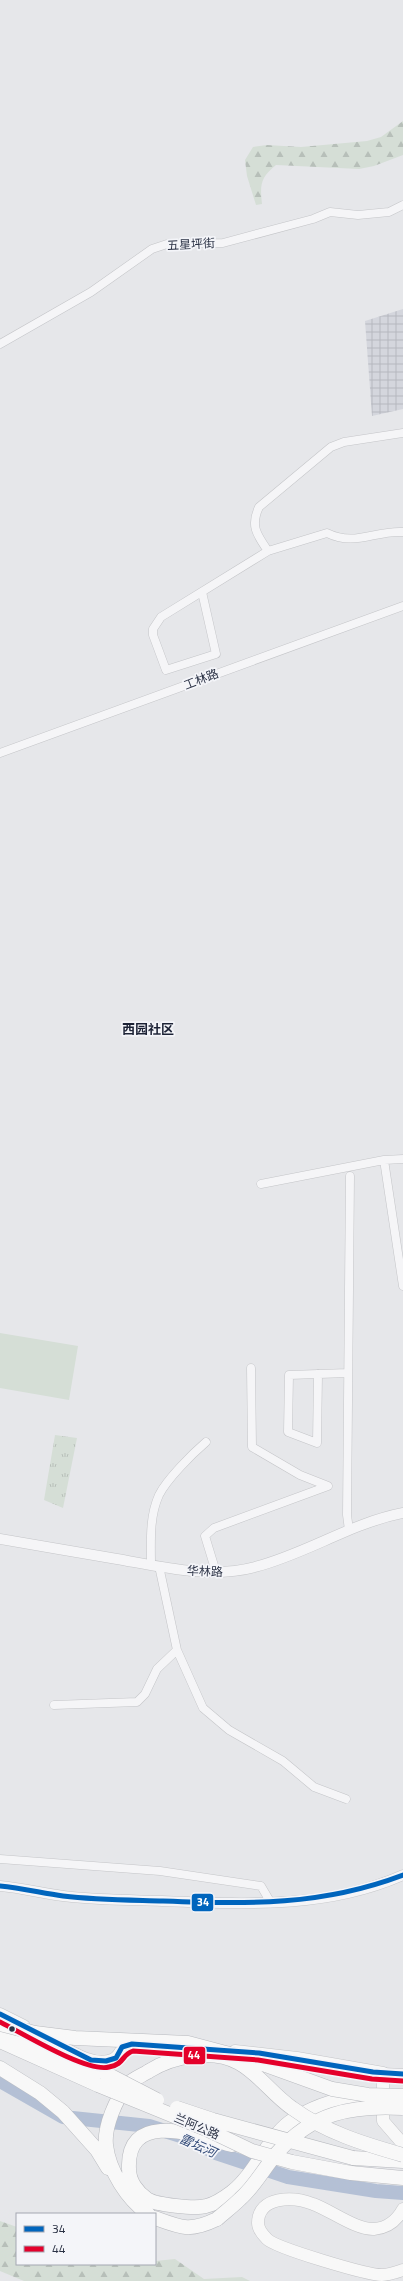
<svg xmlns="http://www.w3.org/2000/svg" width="403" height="2281" font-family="'Titillium Web','Noto Sans SC',sans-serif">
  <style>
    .industrial { fill: url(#industrial-grid) }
    .forest { fill: url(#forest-firs) }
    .park { fill: url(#park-tufts) }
    .pitch { fill: #d5ded6 }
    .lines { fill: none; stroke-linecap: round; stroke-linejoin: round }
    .river { stroke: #b4c0d5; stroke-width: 14 }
    .minor-casing { stroke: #c4c5c8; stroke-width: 9 }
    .tertiary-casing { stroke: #c4c5c8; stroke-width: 11 }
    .secondary-casing { stroke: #c4c5c8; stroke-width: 13 }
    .trunk-casing { stroke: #b8babf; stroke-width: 15 }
    .minor { stroke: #f5f5f7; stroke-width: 8 }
    .tertiary { stroke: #f5f5f7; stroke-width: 10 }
    .secondary { stroke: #f8f8f8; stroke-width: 12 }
    .trunk { stroke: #f8f8f8; stroke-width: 14 }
    .trunk-bridge-casing { stroke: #b8babf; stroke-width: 15; stroke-linecap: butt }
    .trunk-bridge { stroke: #f8f8f8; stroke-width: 14 }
    .bus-1-casing { stroke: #f4f5f9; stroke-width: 8 }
    .bus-2-casing { stroke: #f4f5f9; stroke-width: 8 }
    .bus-1 { stroke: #0065bd; stroke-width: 5 }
    .bus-2 { stroke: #e4002b; stroke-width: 5 }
    .bus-dot { fill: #2b3245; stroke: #f4f5f9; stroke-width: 1.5 }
    .labels { text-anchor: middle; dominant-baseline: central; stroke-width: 3.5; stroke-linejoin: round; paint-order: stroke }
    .street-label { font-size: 12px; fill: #2b3245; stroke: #f4f5f9 }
    .neighbourhood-label { font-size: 13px; font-weight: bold; fill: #1d2336; stroke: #f4f5f9 }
    .water-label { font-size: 13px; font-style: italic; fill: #344c79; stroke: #f4f5f9 }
    .line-badge { stroke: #f4f5f9; stroke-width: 1.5 }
    .badge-label { font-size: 11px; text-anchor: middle; font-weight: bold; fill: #fff }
  </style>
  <defs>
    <pattern id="industrial-grid" width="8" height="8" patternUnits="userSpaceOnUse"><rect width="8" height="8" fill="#d4d6dd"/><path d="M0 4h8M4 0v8" fill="none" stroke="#b6b8bf"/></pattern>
    <pattern id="forest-firs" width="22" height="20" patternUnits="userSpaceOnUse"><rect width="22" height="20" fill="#d5ded6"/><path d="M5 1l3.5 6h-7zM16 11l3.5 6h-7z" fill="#b7bfb9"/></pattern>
    <pattern id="park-tufts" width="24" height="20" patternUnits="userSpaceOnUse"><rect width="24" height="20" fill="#d5ded6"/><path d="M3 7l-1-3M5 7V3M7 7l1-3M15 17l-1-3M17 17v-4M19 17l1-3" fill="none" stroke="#b7bfb9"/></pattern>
  </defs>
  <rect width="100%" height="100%" fill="#e6e7ea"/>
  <path class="industrial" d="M403,309V409L372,416L365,321Z"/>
  <path class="forest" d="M403,121V155L374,166L359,169L276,165C260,178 260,185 262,204L256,205L247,176L245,160L253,147L267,145L301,147L367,141L381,137Z
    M0,2221L17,2227V2264H155V2261L175,2259L204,2279L242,2277L250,2281H24L0,2271Z"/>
  <path class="park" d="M55,1435L77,1438L63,1508L44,1500Z"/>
  <path class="pitch" d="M0,1333L78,1346L69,1400L0,1388Z"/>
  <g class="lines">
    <path class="river" d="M0,2081L63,2117L149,2126L184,2137L216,2153L288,2177L376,2191L403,2193"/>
    <defs>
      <path id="minor" d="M0,344L91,292L152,249L167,244L223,243L313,219L330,212L358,215L389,212L403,205
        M268,551C257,535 250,526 259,507L331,447L344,442L403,433
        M202,592L216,654L166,670L153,635V629L161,617L268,551L327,533C355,547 375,530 403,532
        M0,753L403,606
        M384,1160L403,1286
        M261,1184L384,1160L403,1159
        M318,1374L317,1443L288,1432L289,1375L348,1373
        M349,1530L347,1515L350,1176
        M151,1565C151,1542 149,1517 159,1495C167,1479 192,1454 206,1442
        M159,1566L177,1650L203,1708L229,1730L283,1761L314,1787L346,1799
        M216,1572L205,1536L214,1528L328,1486L300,1475L252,1447L251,1368
        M54,1705L137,1702L145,1694L157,1669L177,1650
        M0,1859L160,1871L261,1886L271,1903"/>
      <path id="tertiary" d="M0,1539C39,1546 78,1552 117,1559C162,1567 210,1579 255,1567C306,1554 351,1523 403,1513
        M0,1886C24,1888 48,1895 72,1897C102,1900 132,1900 162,1901C244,1904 327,1909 403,1875
        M383,2073L403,2074"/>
      <path id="secondary" d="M0,2014L24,2026
        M42,2036C61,2045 92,2070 114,2059C124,2053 119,2042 138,2044
        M235,2051L297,2058L383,2073V2121L403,2144
        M403,2209C397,2220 387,2228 374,2229C356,2230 330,2210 313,2204C293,2196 258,2196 258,2223C258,2228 263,2235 267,2239C276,2248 367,2275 382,2275C389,2275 397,2272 403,2270"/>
      <path id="trunk" d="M0,2030L105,2073
        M0,2041L98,2085
        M0,2068L40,2093L63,2112L97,2150L108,2168
        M232,2145C199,2136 126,2108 129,2169C129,2181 137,2192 147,2199C156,2205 195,2209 206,2206C216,2204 224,2198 232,2192C256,2173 267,2139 290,2122C311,2107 339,2099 363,2095
        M353,2158L403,2161
        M351,2173L403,2178
        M148,2214C127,2199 109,2171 106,2145C104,2126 116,2099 128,2084C133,2079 143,2075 149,2071
        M155,2218C182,2228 190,2232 217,2219"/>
    </defs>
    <use href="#minor" class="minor-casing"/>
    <use href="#tertiary" class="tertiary-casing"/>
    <use href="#secondary" class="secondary-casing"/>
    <use href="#trunk" class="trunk-casing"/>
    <use href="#minor" class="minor"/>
    <use href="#tertiary" class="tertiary"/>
    <use href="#secondary" class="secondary"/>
    <use href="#trunk" class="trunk"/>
    <defs>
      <path id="trunk-bridge" d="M0,2024L35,2033L75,2038L188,2043L252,2060L332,2089L368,2095L403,2096
        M149,2071C173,2056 213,2048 239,2063C259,2074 273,2095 292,2108C325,2132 364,2144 403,2155
        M105,2073L157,2100
        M98,2085L206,2129L252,2151L292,2162L351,2173
        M177,2108L213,2120L353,2158
        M217,2219C225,2212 233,2206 240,2199C255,2186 264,2168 277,2153C312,2113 351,2105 403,2108"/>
    </defs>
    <use href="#trunk-bridge" class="trunk-bridge-casing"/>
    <use href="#trunk-bridge" class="trunk-bridge"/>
    <defs>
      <path id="bus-1" d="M0,1886C21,1888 42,1893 63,1896C96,1900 130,1900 163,1901C249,1904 321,1906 403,1875
        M0,2014L91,2060L106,2061L116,2058L122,2047L132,2044L259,2053L373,2072L403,2074"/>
      <path id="bus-2" d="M0,2022C22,2033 87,2073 109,2067C125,2064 121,2055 133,2051L258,2060L372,2079L403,2081"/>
    </defs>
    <use href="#bus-1" class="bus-1-casing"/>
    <use href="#bus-2" class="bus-2-casing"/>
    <use href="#bus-1" class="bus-1"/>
    <use href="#bus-2" class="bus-2"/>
  </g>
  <circle class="bus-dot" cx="12" cy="2029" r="3.5"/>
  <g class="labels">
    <g class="street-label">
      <text transform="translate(191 244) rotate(-3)">五星坪街</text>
      <text transform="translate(201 679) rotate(-21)">工林路</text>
      <text transform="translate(205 1571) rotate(2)">华林路</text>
      <text transform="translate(197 2126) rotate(23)">兰阿公路</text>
    </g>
    <g class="neighbourhood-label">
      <text x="148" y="1029">西园社区</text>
    </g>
    <g class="water-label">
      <text transform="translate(198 2145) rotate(24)">雷坛河</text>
    </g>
  </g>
  <g class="line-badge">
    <rect x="191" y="1893" width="23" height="19" rx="4" fill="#0065bd"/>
    <rect x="183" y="2046" width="23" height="19" rx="4" fill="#e4002b"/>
  </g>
  <g class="badge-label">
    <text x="203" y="1906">34</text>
    <text x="194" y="2059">44</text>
  </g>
  <rect x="16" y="2213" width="140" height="52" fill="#f4f5f9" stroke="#a4a7b1"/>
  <rect x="24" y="2226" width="20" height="6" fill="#0065bd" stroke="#a4a7b1"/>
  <text x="52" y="2233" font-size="12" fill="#2b3245">34</text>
  <rect x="24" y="2246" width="20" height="6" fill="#e4002b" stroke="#a4a7b1"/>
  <text x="52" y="2253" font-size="12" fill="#2b3245">44</text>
</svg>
